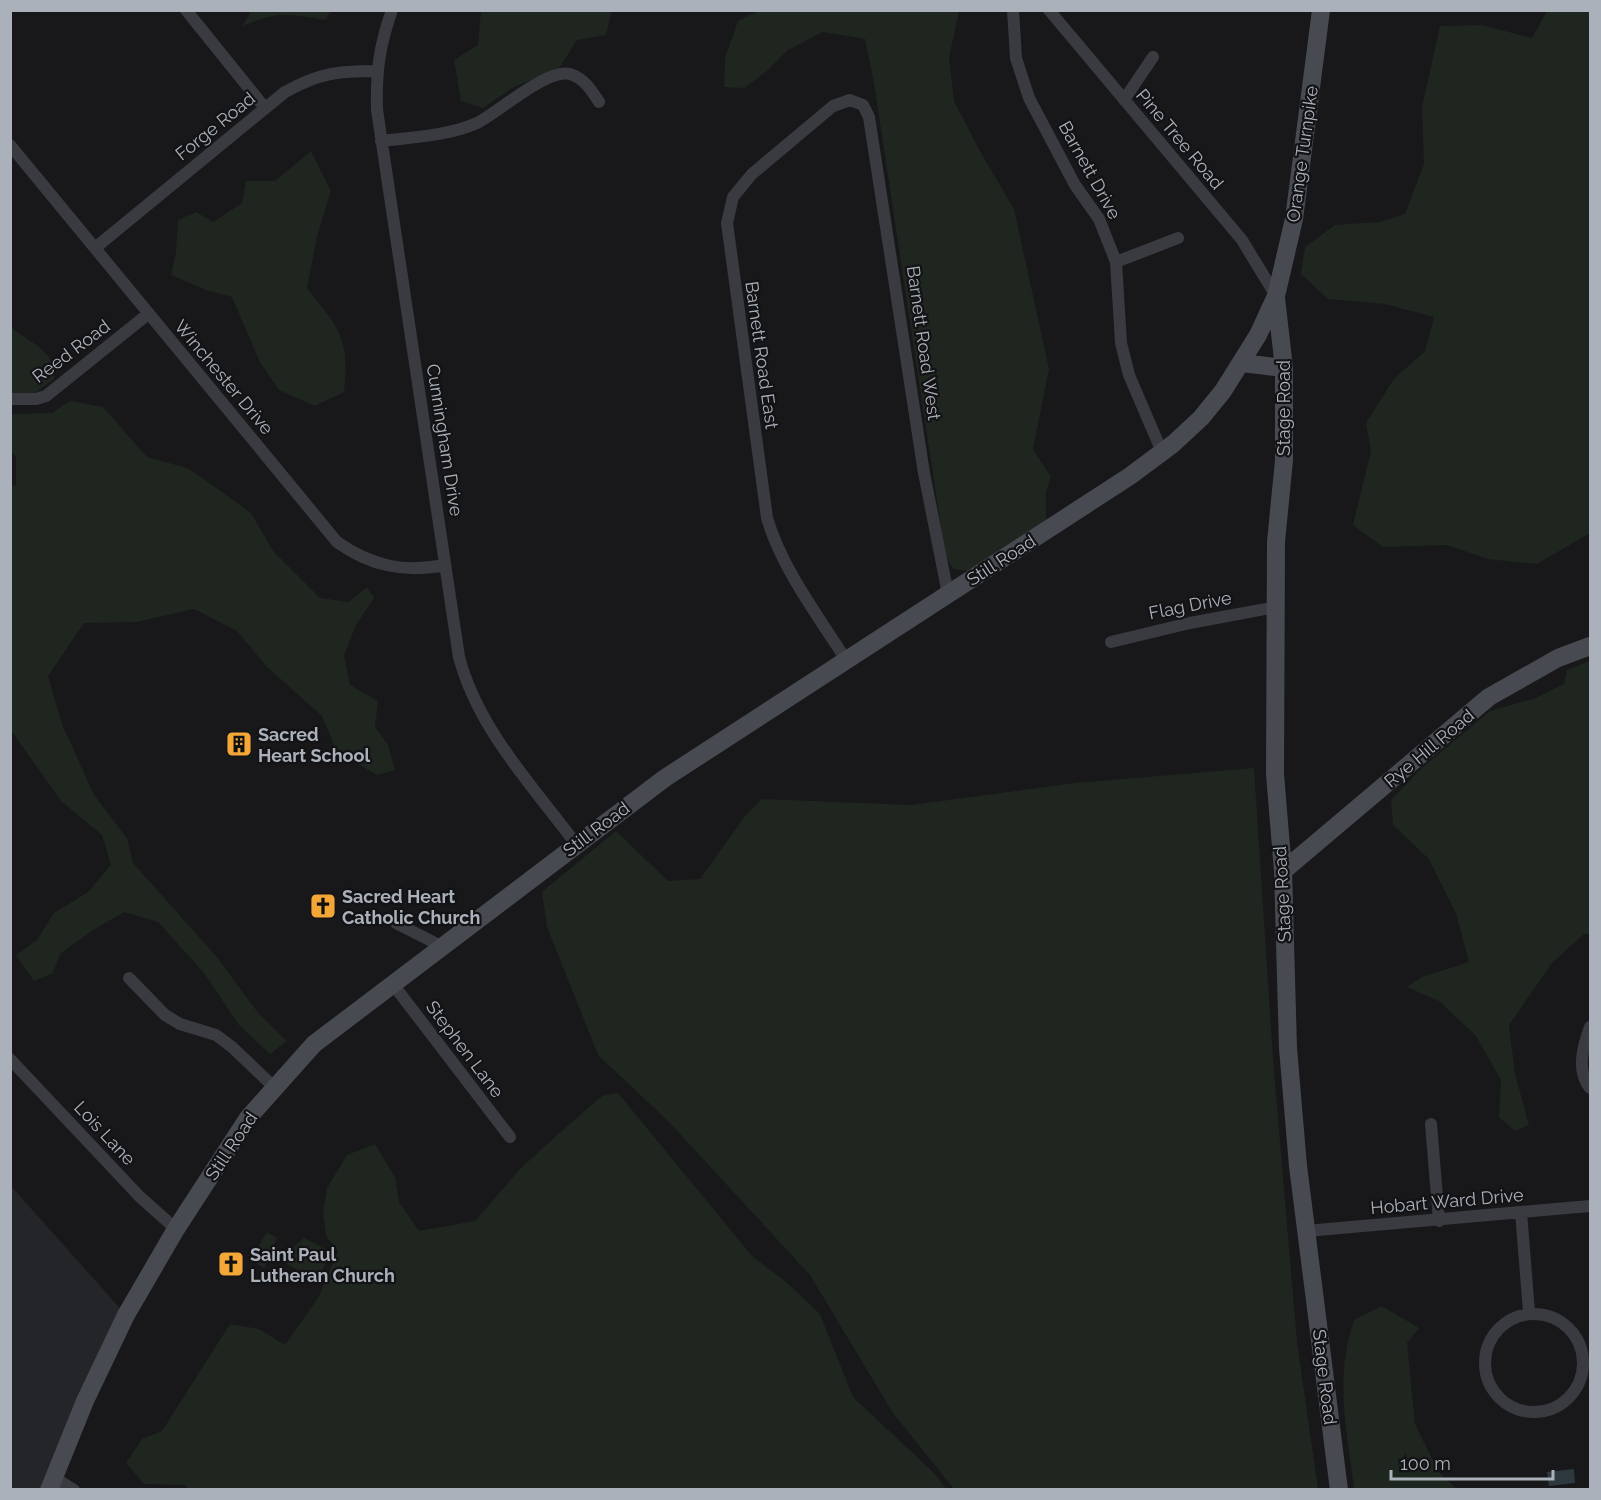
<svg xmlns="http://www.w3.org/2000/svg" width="1601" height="1500" font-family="Raleway,sans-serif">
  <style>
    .built { fill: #242528 }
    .green { fill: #1e261f }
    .water { fill: #2e393f }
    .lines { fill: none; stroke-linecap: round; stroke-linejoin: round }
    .street { stroke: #393b40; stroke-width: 12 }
    .secondary { stroke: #474a50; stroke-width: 18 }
    .labels { text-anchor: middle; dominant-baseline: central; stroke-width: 4.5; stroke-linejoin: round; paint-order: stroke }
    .street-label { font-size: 18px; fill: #abb1ba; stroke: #131316 }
    .poi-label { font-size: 18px; font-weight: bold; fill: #abb1ba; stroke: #131316; text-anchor: start }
  </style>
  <rect width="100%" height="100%" fill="#18181b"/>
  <path class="built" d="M10,1185L126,1315L49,1489H11Z"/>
  <path class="green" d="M605,10L611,13L606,35L577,40L560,67L512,88L483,108L461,101L454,60L478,45L481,11Z
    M251,11V10L331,11L325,20C290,14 276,11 243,26Z
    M759,11H959L949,58L954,101L981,153L1014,209L1049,369L1033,449L1051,477L1046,492V521L970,571L953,569L945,554L874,83L865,39L823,32L788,50L767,71L744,88L724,87L725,58L738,21Z
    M1547,11H1590V533L1537,564L1488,559L1447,545L1383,547L1353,525L1371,451L1366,423L1394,379L1425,351L1434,317L1385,304L1328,299L1301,274L1305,247L1335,225L1380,222L1405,214L1424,164L1422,107L1440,26L1482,25L1532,38Z
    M311,151L331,191L317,236L307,288C339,329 350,337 344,392L315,406L279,390L260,362L232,297L206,290L171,275L176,253L178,220L196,212L213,222L242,203L246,181H275Z
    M10,326C30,344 56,349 54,379L29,397L11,393Z
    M70,401L103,407L147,457L187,468L211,484L251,513L273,551L320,598L349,602L367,587L374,598L356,625L344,655L350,685L378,701L375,727L388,745L395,770L377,775L337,752L322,716L267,667L237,631L194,609L136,622L84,623L48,676L62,724L94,795L127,838L133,863L216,956L259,1014L287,1041L270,1054L239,1025L204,973L158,922L124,912L90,932L60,954L53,973L34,981L16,955L37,940L54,913L88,892L111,865L102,835L61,801L11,730L10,487L16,485V457L11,451V414L52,413Z
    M1590,661V934H1584L1552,963L1509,1025L1515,1074L1529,1125L1515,1131L1499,1117L1501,1080L1476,1036L1439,1001L1407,987L1422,977L1469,962L1456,913L1429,859L1393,825L1391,800L1422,768L1490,711L1536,698L1564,684L1567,670Z
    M1254,768L1273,1059L1297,1342L1318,1489H954L893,1413L810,1275L668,1121L598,1055L547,927L542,892L616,831L668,881L700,879L745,816L762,799L911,805L1075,783Z
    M618,1093L752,1256L785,1281L820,1314L853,1397L934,1473L946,1489L190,1490L184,1485L144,1484L126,1463L142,1439L162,1431L230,1324L259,1329L285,1345L318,1298L338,1251L326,1236L323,1213L327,1188L347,1155L375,1144L395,1177L399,1202L419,1231L475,1221L520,1169L556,1136L602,1096Z
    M267,1232L277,1238L264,1268L250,1260Z
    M304,1238L331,1252L317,1281L285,1263L291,1249Z
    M1382,1306L1419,1328L1407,1343L1415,1424L1438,1471L1457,1489H1354C1347,1428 1334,1381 1354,1320Z"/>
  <path class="water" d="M1574,1469L1575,1483L1549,1486L1547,1472Z"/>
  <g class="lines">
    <path class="street" d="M186,10L265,108
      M392,10C379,47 376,72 377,110L459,657C478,729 532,785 576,844
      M1013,10L1016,58L1029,98L1075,185L1099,219L1116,262L1121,343L1129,375L1162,452
      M1049,10L1242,240L1276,296
      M1124,100L1153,57
      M381,141C412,137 448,136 477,123C499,112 547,68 570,74C584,78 592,91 599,102
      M10,145L337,542C371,566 404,573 445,565
      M95,248L285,92C319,73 338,71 376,71
      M1116,262L1178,238
      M10,399H36L46,396L148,314
      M1111,642L1190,623L1276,607
      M846,660C817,614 782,569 767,518L727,223L733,197L752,174L833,106L850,100L863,105L869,117L924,473L948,594
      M396,923L441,946
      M129,978L165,1015L180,1024L216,1035L232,1047L274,1087
      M392,983L510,1137
      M1590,1027C1583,1046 1576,1071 1590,1088
      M10,1059L140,1197L176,1229
      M1431,1124L1439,1221
      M1521,1212L1529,1312
      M1306,1231L1590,1206
      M1485 1363a49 49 0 1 1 98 0a49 49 0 1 1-98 0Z
      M55,1478L74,1490"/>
    <path class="secondary" d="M1276,298L1284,368V460L1276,542L1275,774L1283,871L1288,1048L1298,1166L1339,1490
      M1242,363L1284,368
      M1283,871L1489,697L1558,658L1590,646
      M49,1490L85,1401L126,1315L176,1229L248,1118L314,1044L665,778L1130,476L1173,444L1201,418L1223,391L1258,335L1276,296L1294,219L1321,10"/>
  </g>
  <defs>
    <symbol id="building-square" viewBox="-11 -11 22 22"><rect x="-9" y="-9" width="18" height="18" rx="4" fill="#f4a737" stroke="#131316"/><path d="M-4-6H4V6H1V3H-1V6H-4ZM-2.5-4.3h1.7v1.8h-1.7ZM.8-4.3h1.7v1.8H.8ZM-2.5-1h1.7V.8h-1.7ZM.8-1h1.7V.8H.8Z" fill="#111"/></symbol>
    <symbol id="church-square" viewBox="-11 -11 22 22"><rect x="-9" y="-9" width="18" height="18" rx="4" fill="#f4a737" stroke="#131316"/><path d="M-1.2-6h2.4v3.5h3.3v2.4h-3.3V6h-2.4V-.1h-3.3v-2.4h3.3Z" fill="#111"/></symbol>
  </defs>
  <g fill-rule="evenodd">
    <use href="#building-square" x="224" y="729" width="30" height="30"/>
    <use href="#church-square" x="308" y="891" width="30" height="30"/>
    <use href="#church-square" x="216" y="1249" width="30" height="30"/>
  </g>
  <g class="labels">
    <g class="street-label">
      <text transform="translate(215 126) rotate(-39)">Forge Road</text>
      <text transform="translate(1180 139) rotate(50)">Pine Tree Road</text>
      <text transform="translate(1302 154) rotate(-82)">Orange Turnpike</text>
      <text transform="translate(1090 170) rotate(61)">Barnett Drive</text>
      <text transform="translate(924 343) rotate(82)">Barnett Road West</text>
      <text transform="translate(71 351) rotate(-37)">Reed Road</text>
      <text transform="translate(762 355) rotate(82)">Barnett Road East</text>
      <text transform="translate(224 377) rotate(50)">Winchester Drive</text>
      <text transform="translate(1283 408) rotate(-90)">Stage Road</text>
      <text transform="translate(445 440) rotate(81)">Cunningham Drive</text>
      <text transform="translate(1001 560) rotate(-33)">Still Road</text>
      <text transform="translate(1190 605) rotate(-11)">Flag Drive</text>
      <text transform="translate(1429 748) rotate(-40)">Rye Hill Road</text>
      <text transform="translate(596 829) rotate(-37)">Still Road</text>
      <text transform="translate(1282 894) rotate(-93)">Stage Road</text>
      <text transform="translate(465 1049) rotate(53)">Stephen Lane</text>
      <text transform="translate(105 1133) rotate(47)">Lois Lane</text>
      <text transform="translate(231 1146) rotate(-56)">Still Road</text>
      <text transform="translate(1447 1201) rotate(-5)">Hobart Ward Drive</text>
      <text transform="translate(1325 1377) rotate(83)">Stage Road</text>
    </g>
    <g class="poi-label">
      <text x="258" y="734">Sacred<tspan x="258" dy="21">Heart School</tspan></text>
      <text x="342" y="896">Sacred Heart<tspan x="342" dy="21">Catholic Church</tspan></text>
      <text x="250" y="1254">Saint Paul<tspan x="250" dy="21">Lutheran Church</tspan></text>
    </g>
  </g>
  <rect width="1601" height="1500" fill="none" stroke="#abb1ba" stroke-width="24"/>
  <path d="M1391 1470v9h162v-9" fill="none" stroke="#abb1ba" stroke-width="3"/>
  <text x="1400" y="1470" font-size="18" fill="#abb1ba" stroke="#131316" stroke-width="4.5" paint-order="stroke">100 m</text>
</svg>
